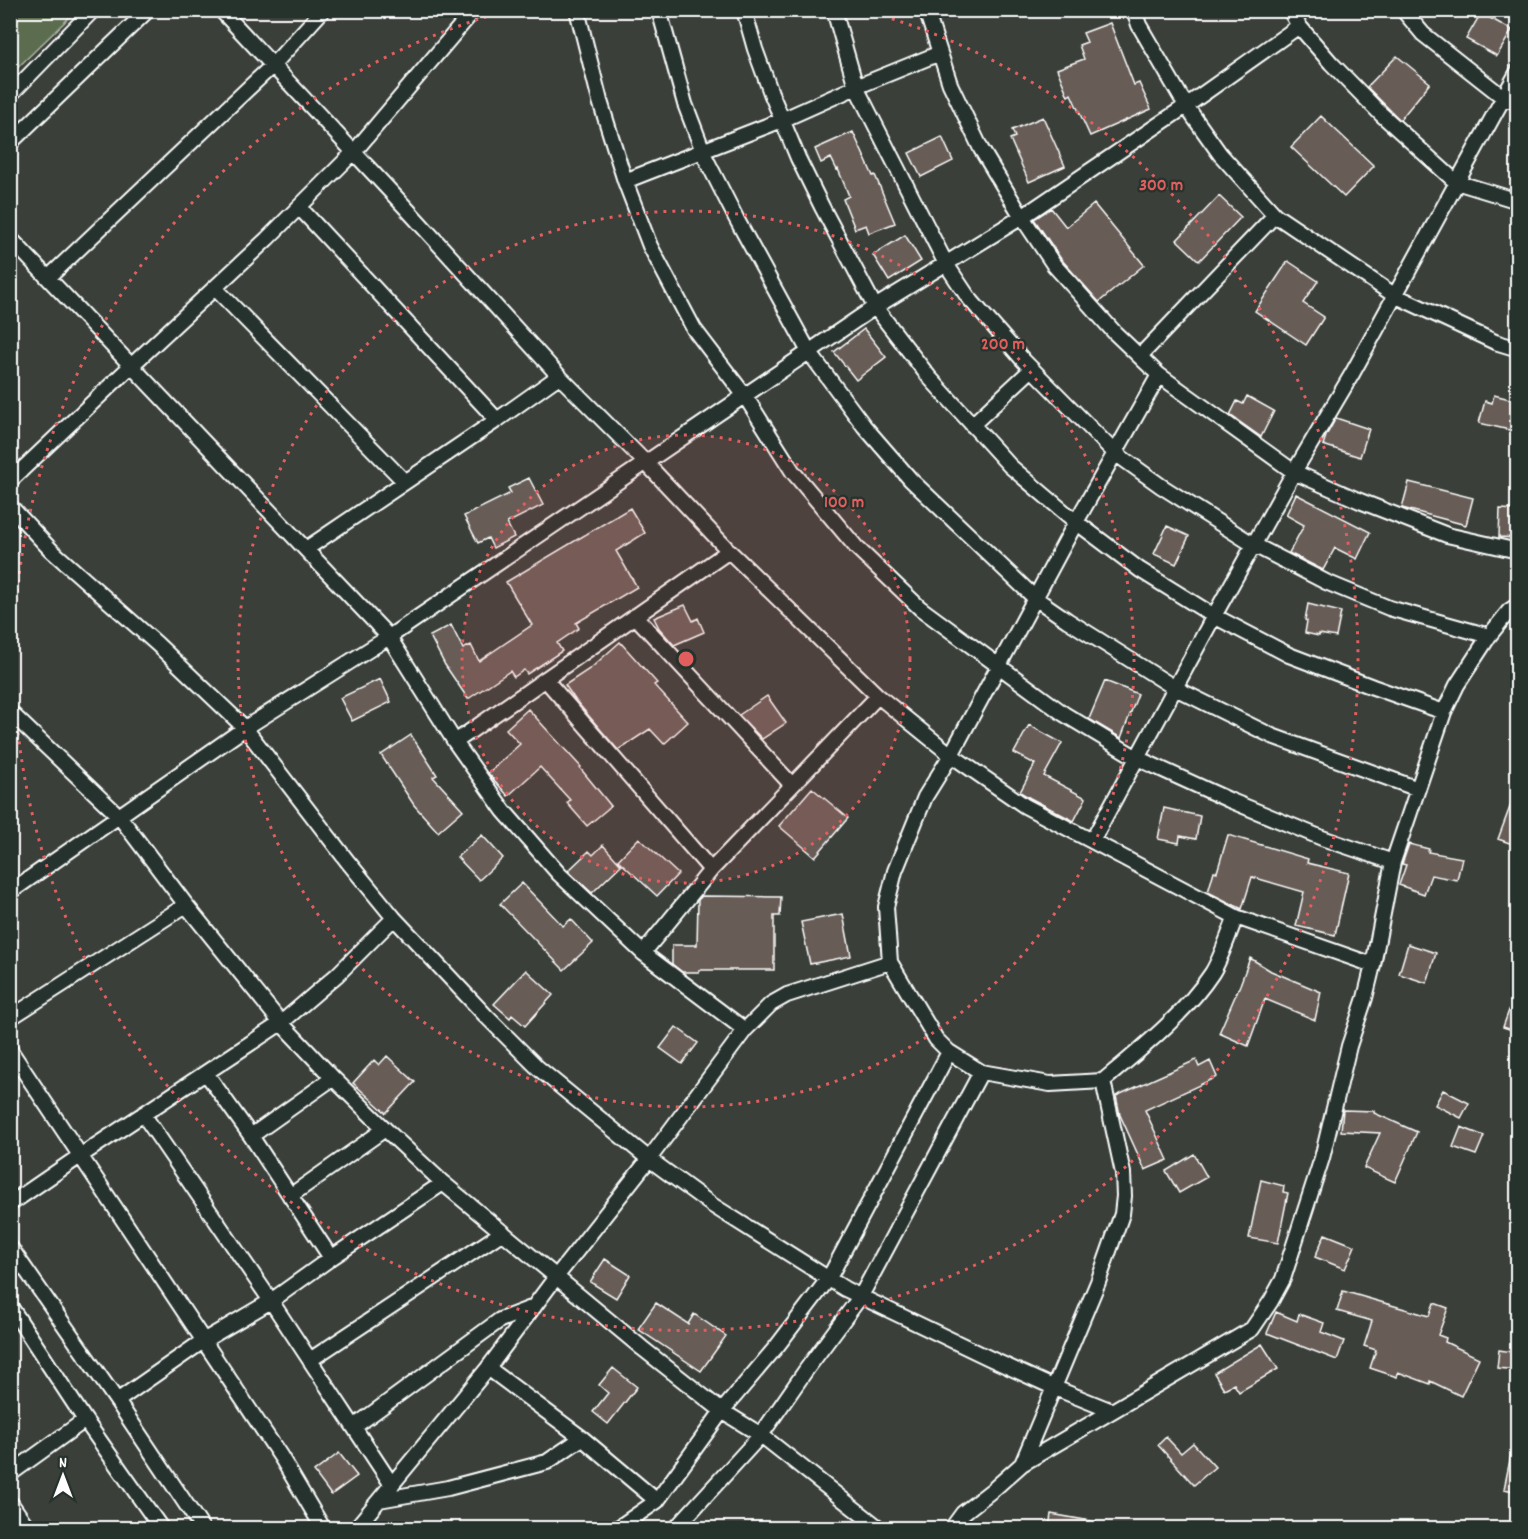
<svg xmlns="http://www.w3.org/2000/svg" width="1528" height="1539" font-family="Dekko,sans-serif">
  <style>
    .green { fill: #5c6d4f; stroke: #aeb6a7; stroke-width: 1.5 }
    .building { fill: #685c56; stroke: #fff; stroke-width: 1.5 }
    .lines { fill: none; stroke-linecap: round; stroke-linejoin: round }
    .street-casing { stroke: #fff; stroke-width: 18 }
    .street { stroke: #26332d; stroke-width: 14 }
    .ring { fill: none; stroke: #e05e5e; stroke-width: 3; stroke-dasharray: 3 6 }
    .centre { fill: #e05e5e; stroke: #26332d; stroke-width: 3 }
    .ring-label { font-size: 18px; text-anchor: middle; font-weight: bold; fill: #e05e5e; stroke: #26332d; stroke-width: 4.5; stroke-linejoin: round; paint-order: stroke }
  </style>
  <rect width="100%" height="100%" fill="#3a3f39"/>
  <filter id="ink" filterUnits="userSpaceOnUse"><feTurbulence type="fractalNoise" baseFrequency=".0167" numOctaves="2"/><feDisplacementMap in="SourceGraphic" scale="12" xChannelSelector="R" yChannelSelector="G"/><feConvolveMatrix kernelMatrix="1 2 1 2 8 2 1 2 1" color-interpolation-filters="sRGB"/></filter>
  <g filter="url(#ink)">
    <path class="green" d="M11,10H76V11L11,74Z"/>
    <path class="building" d="M1481,13L1512,30L1497,56L1466,39Z
      M1110,23L1134,85L1139,83L1151,109L1090,136L1071,94L1068,96L1057,69L1084,59L1079,45L1087,42L1083,33Z
      M1397,56L1430,83L1400,120L1367,87Z
      M1321,116L1374,166L1344,197L1291,147Z
      M1043,117L1065,166L1029,182L1010,139L1015,137L1012,130Z
      M853,132L873,176L875,175L895,223L869,233L866,225L855,229L843,199L849,196L838,169L837,170L831,158L821,163L815,149Z
      M942,137L953,161L921,177L909,153Z
      M1219,196L1241,217L1199,261L1177,240Z
      M1094,204L1144,265L1099,302L1061,259L1034,219L1051,208L1066,227Z
      M905,235L921,261L889,281L873,255Z
      M1288,261L1318,281L1303,303L1324,317L1306,345L1255,311Z
      M864,329L886,357L856,380L834,352Z
      M1494,395L1518,401V432L1479,423L1485,401L1492,403Z
      M1247,396L1274,411L1261,437L1230,415L1237,401L1243,404Z
      M1336,418L1369,429L1360,457L1323,445L1326,436Z
      M529,478L543,505L507,523L514,537L493,548L488,538L478,543L464,516L511,493L508,488Z
      M1409,482L1473,498L1466,525L1402,508Z
      M1296,494L1370,532L1357,559L1335,548L1323,570L1289,553L1304,525L1286,515Z
      M630,508L645,533L616,551L637,587L576,623L579,628L557,643L562,651L527,674L524,670L514,677L510,671L468,699L445,665L430,636L451,625L463,649L471,645L479,661L532,625L506,582Z
      M1500,509L1518,510V538L1499,537Z
      M1167,526L1189,536L1176,564L1154,554Z
      M1308,604L1341,612L1336,637L1319,634V636L1305,633L1307,621L1305,620Z
      M685,605L693,621L698,618L704,632L674,645L659,628L654,618Z
      M620,642L657,683L654,685L688,722L664,744L650,729L618,750L576,701L565,685L591,668Z
      M380,679L391,702L352,721L340,698Z
      M1105,681L1138,694L1121,738L1089,719Z
      M767,696L786,723L762,739L739,715Z
      M528,709L581,767L580,768L611,806L587,826L567,803L570,800L540,767L508,796L488,773L520,744L506,729Z
      M1029,725L1062,743L1044,776L1086,798L1074,821L1030,798L1020,792L1035,764L1014,753Z
      M411,735L437,775L433,777L463,810L438,832L414,805L381,755Z
      M812,788L848,818L815,857L779,826Z
      M1516,791H1518V846L1498,839Z
      M1164,808L1200,816L1196,839L1180,836L1179,843L1158,839Z
      M482,835L503,858L479,880L457,857Z
      M1228,835L1308,859L1307,863L1349,873L1335,935L1296,926L1304,892L1252,877L1242,909L1208,892L1214,871L1217,872Z
      M639,838L678,874L657,896L618,860Z
      M1409,844L1429,849L1428,852L1462,858L1457,880L1431,875L1424,894L1399,885L1406,865L1402,864Z
      M603,845L621,865L592,893L568,871L589,851L593,855Z
      M522,883L563,926L571,919L593,943L564,970L500,904Z
      M702,896L781,897L780,916H774V970H699V972H682L672,964V945H697L698,900Z
      M843,914L851,956L810,964L801,922Z
      M1408,944L1436,953L1427,983L1399,974Z
      M1250,958L1271,971L1321,992L1315,1020L1265,999L1248,1046L1219,1033L1240,985Z
      M526,970L553,995L525,1026L512,1015L510,1018L494,1004Z
      M1516,991H1518V1032L1503,1027Z
      M676,1027L698,1043L682,1064L660,1048Z
      M387,1056L415,1082L386,1113L353,1083L374,1060L379,1065Z
      M1196,1060L1199,1067L1210,1061L1217,1077L1145,1110L1168,1160L1145,1170L1120,1115L1116,1096Z
      M1443,1090L1469,1103L1461,1118L1435,1105Z
      M1343,1110L1374,1111V1113L1417,1132L1395,1182L1364,1168L1380,1133L1341,1131Z
      M1461,1127L1484,1136L1476,1155L1453,1147Z
      M1194,1154L1207,1177L1179,1193L1166,1171Z
      M1261,1180L1284,1186L1283,1192L1288,1193L1278,1243L1249,1238Z
      M1325,1234L1355,1246L1345,1269L1315,1257Z
      M605,1259L630,1275L616,1298L590,1282Z
      M1343,1291L1429,1316L1434,1303L1448,1308L1438,1335L1446,1338L1445,1342L1479,1358L1461,1396L1430,1381V1384L1398,1372L1397,1377L1370,1368L1376,1350L1364,1346L1372,1321L1337,1311Z
      M656,1303L688,1324L694,1314L726,1336L701,1371L638,1329Z
      M1276,1312L1297,1321L1299,1314L1324,1323L1321,1332L1344,1341L1337,1360L1267,1333Z
      M1262,1344L1278,1369L1239,1392L1234,1384L1224,1389L1214,1373Z
      M1499,1350L1518,1353V1370L1497,1368Z
      M613,1368L637,1387L608,1424L593,1412L608,1393L599,1385Z
      M1166,1437L1181,1453L1193,1443L1215,1467L1194,1485L1158,1445Z
      M1512,1450H1518V1492L1504,1489Z
      M339,1453L357,1476L331,1495L314,1472Z
      M1051,1514L1096,1522V1528H1049Z"/>
    <g class="lines">
      <defs>
        <path id="street" d="M221,10L405,207L559,376L646,463L729,551L878,696L951,755L1025,806L1092,841
          M577,10L600,101L625,181L650,246L694,329L745,396L793,472L856,547L920,608L1064,714L1137,758L1229,800L1322,838L1393,862
          M659,10L685,104L706,159L737,220L809,352L864,426L911,480L1035,598L1067,620L1175,688L1272,736L1418,789
          M744,10L755,49L771,93L798,158L822,207L875,307L929,377L1010,466L1076,522L1140,570L1214,616L1289,655L1373,687L1444,712
          M834,10L856,87L946,264L968,297L1024,361L1115,453L1161,486L1254,545L1326,582L1389,608L1489,636
          M926,10L950,84L981,149L1022,217L1054,265L1115,333L1159,375L1076,522L951,755L925,797L895,871L886,907L890,962L936,1039L949,1052L981,1072L1050,1084L1103,1081
          M1134,10L1139,25L1186,106L1220,154L1275,215L1394,295L1495,342L1518,349
          M1290,10L1299,26L1331,63L1381,114L1456,182L1518,201
          M1403,10L1423,34L1503,97L1518,103
          M10,95L93,10
          M10,143L148,10
          M625,181L782,120L856,87L940,53
          M299,207L497,420
          M10,238L389,637L455,742L504,811L559,874L643,953L745,1030L649,1159L556,1277L488,1368L356,1528
          M49,277L273,65L323,10
          M215,288L405,482
          M1140,356L1275,215
          M1159,375L1294,472L1360,501L1447,535L1518,551
          M972,425L1032,369
          M10,481L131,366L267,239L354,152L474,10
          M10,506L51,550L157,644L245,728L348,862L394,918L486,1016L538,1068L649,1159L712,1205L845,1289L989,1358L1055,1388L1112,1411
          M306,549L497,420L559,376
          M635,616L792,785
          M545,679L711,870
          M10,712L119,816L186,905L281,1023L333,1078L385,1129L443,1183L642,1348L722,1411L761,1435L879,1528
          M455,742L729,551
          M10,892L245,728L389,637L875,307L1022,217L1186,106L1299,26
          M1236,917L1092,841L1214,616L1294,472L1352,374L1518,71
          M643,953L711,870L878,696
          M10,1018L186,905
          M745,1030L771,1004L787,995L890,962
          M10,1050L281,1457L323,1528
          M206,1073L251,1136L331,1258
          M143,1114L271,1301L392,1485
          M251,1136L333,1078
          M290,1196L385,1129
          M10,1204L80,1156L281,1023L337,975L394,918
          M10,1247L117,1401L202,1528
          M10,1306L85,1420L161,1528
          M310,1360L503,1232
          M488,1368L582,1438L657,1501
          M117,1401L203,1341L271,1301L331,1258L443,1183
          M354,1427L500,1320L534,1307
          M1022,1464L1098,1282L1122,1214L1124,1196L1123,1173L1103,1081C1140,1050 1185,1014 1212,973C1221,959 1229,933 1236,917L1373,965
          M10,1474L85,1420
          M379,1500L448,1488L547,1462L582,1438
          M10,1502L28,1528
          M618,1528L657,1501L722,1411L777,1346L829,1278L949,1052
          M676,1528L761,1435L806,1370L861,1296L981,1072
          M952,1528L963,1513L995,1488L1022,1464L1252,1329L1271,1301L1283,1279L1322,1158L1349,1046L1365,998L1373,965L1393,862L1444,712L1457,685L1489,636L1509,611L1518,605"/>
      </defs>
      <use href="#street" class="street-casing"/>
      <use href="#street" class="street"/>
    </g>
  </g>
  <circle cx="686" cy="659" r="224" fill="#e05e5e" fill-opacity=".12"/>
  <g class="ring">
    <circle cx="686" cy="659" r="224"/>
    <circle cx="686" cy="659" r="448"/>
    <path d="M866 11A672 672 0 1 1 506 11"/>
  </g>
  <circle cx="686" cy="659" r="9" class="centre"/>
  <g class="ring-label">
    <text x="1161" y="190">300 m</text>
    <text x="1003" y="349">200 m</text>
    <text x="844" y="507">100 m</text>
  </g>
  <rect width="1528" height="1539" fill="none" stroke="#26332d" stroke-width="36"/>
  <rect x="18" y="18" width="1492" height="1503" fill="none" stroke="#fff" stroke-width="2" filter="url(#ink)"/>
  <g transform="translate(63 1476)" stroke="#26332d" stroke-width="4.5" paint-order="stroke">
  <path d="M0-4.5L10 22L0 15L-10 22Z" fill="#ffffff"/>
  <text y="-9" font-size="16" font-weight="bold" text-anchor="middle" fill="#ffffff">N</text>
  </g>
</svg>
